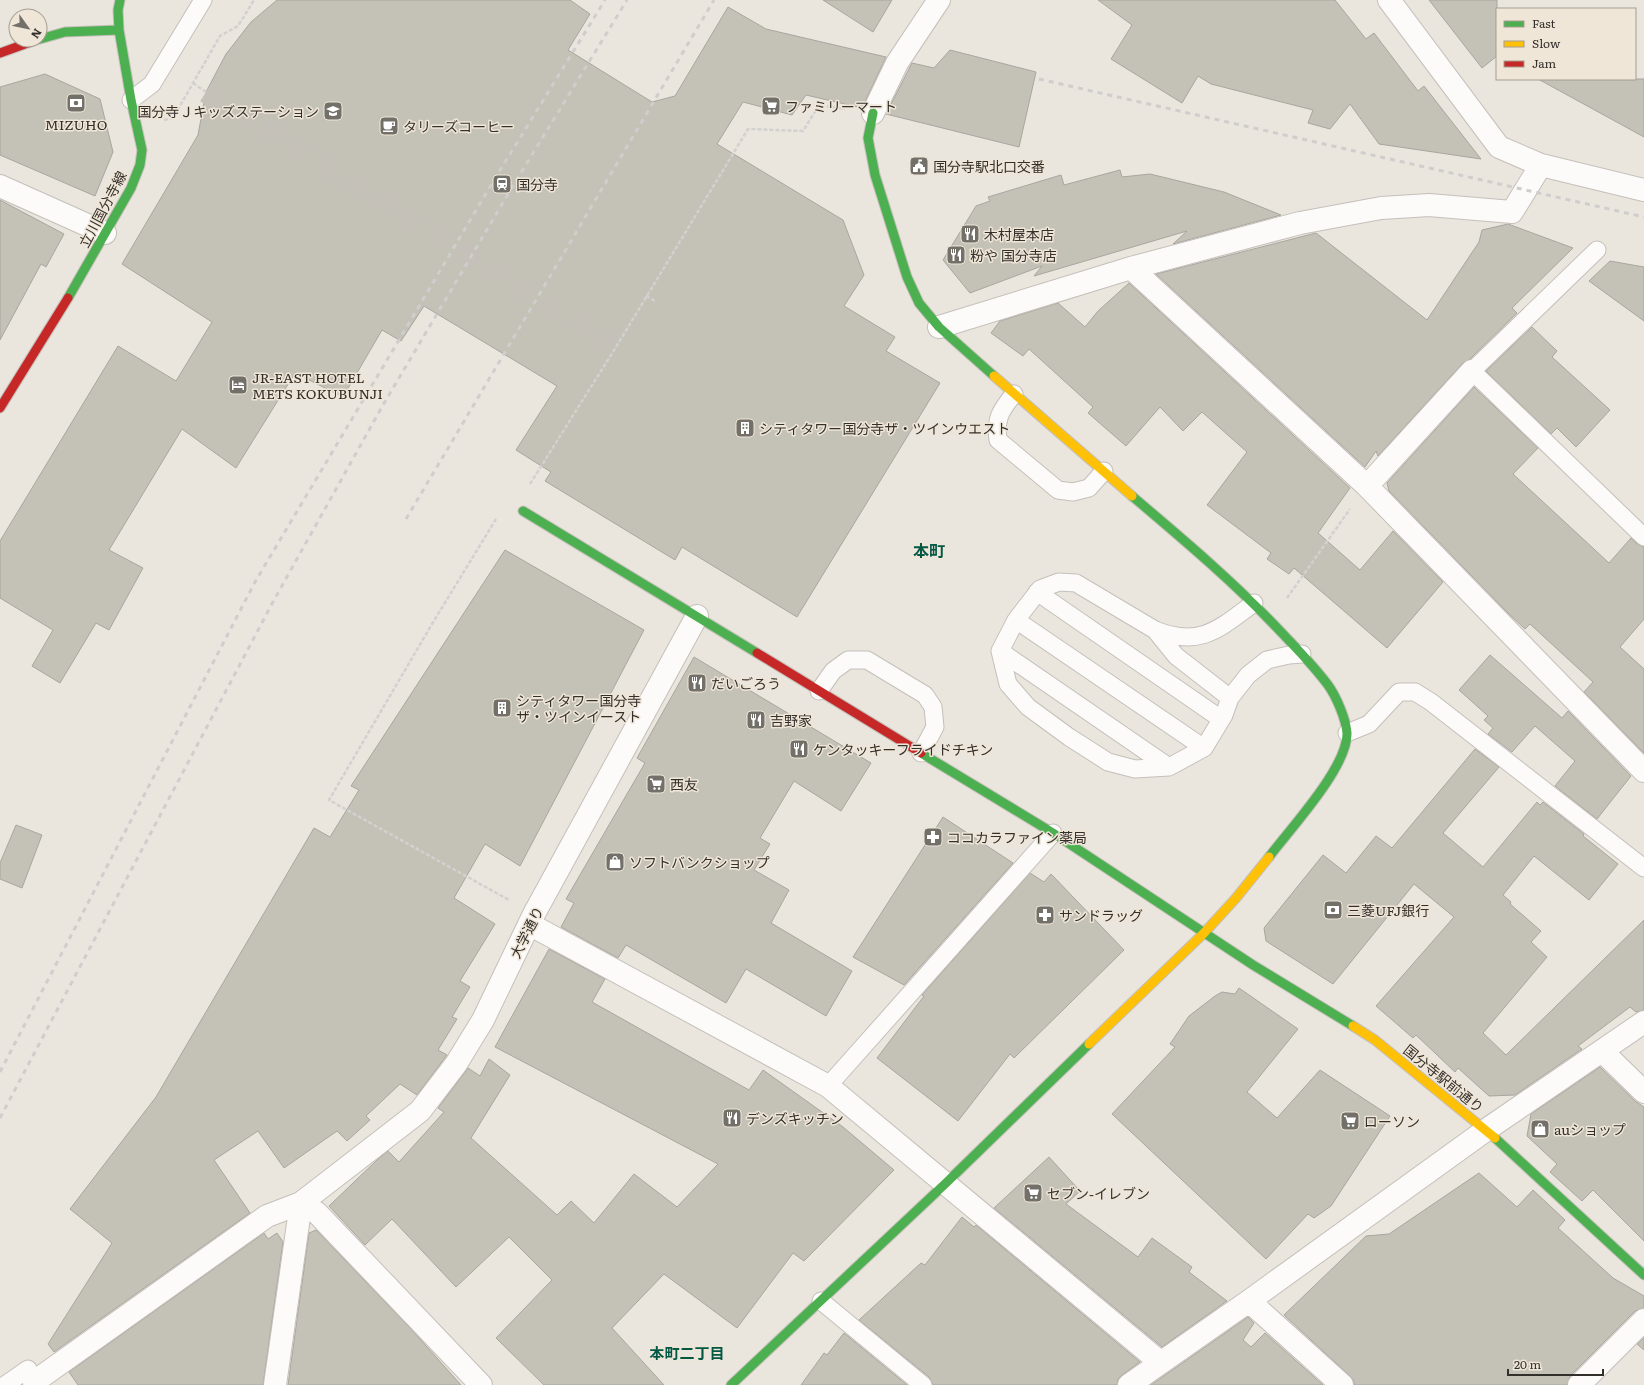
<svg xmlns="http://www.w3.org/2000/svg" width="1644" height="1385" font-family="Literata,'Noto Sans JP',serif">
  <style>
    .building { fill: #c4c1b7; stroke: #a9a6a0 }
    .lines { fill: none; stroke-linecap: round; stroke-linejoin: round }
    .street-tunnel { stroke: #c5c1b9; stroke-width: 22; stroke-dasharray: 22 11; stroke-linecap: butt }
    .lane-casing { stroke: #c4c0ba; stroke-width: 19 }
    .street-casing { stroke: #c4c0ba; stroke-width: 24 }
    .fast-casing { stroke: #c4c0ba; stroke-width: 11 }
    .slow-casing { stroke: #c4c0ba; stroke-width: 11 }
    .jam-casing { stroke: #c4c0ba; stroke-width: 11 }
    .path { stroke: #d2d1cf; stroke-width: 2.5; stroke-dasharray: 4 2; stroke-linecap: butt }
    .lane { stroke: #fcfbfa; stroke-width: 17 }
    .street { stroke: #fcfbfa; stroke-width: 22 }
    .fast { stroke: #4caf50; stroke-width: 9 }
    .slow { stroke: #ffc107; stroke-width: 9 }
    .jam { stroke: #c62828; stroke-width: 9 }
    .rail { stroke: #d0cecc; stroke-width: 3; stroke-dasharray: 5 5; stroke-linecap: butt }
    .labels { text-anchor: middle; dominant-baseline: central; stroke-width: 3; stroke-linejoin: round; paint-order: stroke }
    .poi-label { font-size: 14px; fill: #332f2a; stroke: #efe6d8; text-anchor: start }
    .street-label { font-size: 14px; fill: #332f2a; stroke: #efe6d8 }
    .neighbourhood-label { font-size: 15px; font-weight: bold; fill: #005845; stroke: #efe6d8 }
    .quarter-label { font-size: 16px; font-weight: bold; fill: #005845; stroke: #efe6d8 }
  </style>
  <rect width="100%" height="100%" fill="#eae5dd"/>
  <path class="building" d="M277,0H570L590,14L568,50L652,102L675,96L728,7L766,29L886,57L862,108L806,95L792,115L743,102L717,144L843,220L864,275L844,306L895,337L886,351L940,383L797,617L682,547L675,560L545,481L551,472L516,450L557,386L424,306L401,341L382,330L343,397L295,373L236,468L182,429L109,550L143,568L109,630L96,623L60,683L32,666L53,630L0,598V541L118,346L176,381L212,322L122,264L198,135L206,92L226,54L251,22Z
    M823,0H892L873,32Z
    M1098,0H1335L1366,39L1374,33L1418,91L1424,86L1481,159L1379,144L1350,104L1330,129L1308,123L1313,110L1211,84L1198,76L1182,103L1111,59L1132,25Z
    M1429,0H1497V56L1482,68Z
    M950,50L1036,72L1019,147L886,114L912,63L934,68Z
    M45,74L100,99L113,152L95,196L0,155V87Z
    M1538,79H1644V137Z
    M1120,170L1122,177L1150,174L1224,192L1281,215L1173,244L1187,231L1034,276L1042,266L970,293L943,260L976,206L990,201L988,197L1061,175L1064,185Z
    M0,200L64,234L46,267L41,264L0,340Z
    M1508,224L1573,248L1512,308L1517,313L1470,359L1463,363L1378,456L1376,451L1365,467L1156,274L1316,233L1427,320L1479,242L1482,230Z
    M1610,261L1644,267V321L1589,281Z
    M1129,283L1350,488L1318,533L1360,570L1393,531L1443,582L1387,648L1294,568L1289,574L1267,559L1271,553L1207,505L1247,452L1202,412L1183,431L1160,407L1126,446L1088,413L1093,407L1029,349L1023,356L991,333L1000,321L1058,303L1085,327L1098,311Z
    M1532,327L1557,351L1552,357L1610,410L1576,447L1557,428L1551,434L1486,371Z
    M1474,387L1538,448L1513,474L1609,563L1631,538L1637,544L1644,547V619L1620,647L1644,669V753L1584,692L1593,682L1530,624L1525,629L1508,613L1389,491L1387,483Z
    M505,550L644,630L520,866L485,844L454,898L495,924L460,981L470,987L452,1017L457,1019L438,1050L447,1055L417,1095L400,1084L366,1116L370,1120L347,1141L337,1131L284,1168L258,1131L214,1160L250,1213L54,1352L48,1344L112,1243L70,1209L156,1097L314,828L330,837L359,790L351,786Z
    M1490,655L1562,718L1568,711L1631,776L1597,819L1555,786L1575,761L1535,726L1512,752L1488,734L1493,728L1484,720L1488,716L1459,690Z
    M694,657L871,763L841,811L794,781L760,838L770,844L754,870L789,890L771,923L852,971L826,1016L746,969L726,1003L626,945L618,958L561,927L574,903L566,899L645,763L637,758Z
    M1475,749L1499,767L1443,833L1483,867L1537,802L1540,805L1543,802L1584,834L1583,836L1618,864L1589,900L1534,856L1503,895L1511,902L1510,904L1541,931L1531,942L1547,957L1483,1033L1506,1055L1644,920V1010L1636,1012L1630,1007L1578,1046L1582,1049L1515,1095L1489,1096L1458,1068L1455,1072L1416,1035L1413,1038L1376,1006L1454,917L1414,884L1333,984L1266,941L1264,928L1323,855L1346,873L1376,836L1392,848Z
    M943,817L1013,863L904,985L853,957Z
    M16,825L42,835L22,888L0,879V863Z
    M1030,873L1044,882L1051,874L1124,950L1014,1058L1010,1054L958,1121L877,1058L924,996L922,995Z
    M549,949L605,979L592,1002L749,1090L763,1070L843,1127L894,1170L804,1261L793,1253L737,1328L664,1274L612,1328L664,1385H544L496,1338L552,1280L509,1237L456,1287L392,1219L365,1245L329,1206L377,1160L388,1151L399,1162L444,1112L438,1108L468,1068L480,1076L489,1059L510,1075L471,1138L557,1215L571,1201L594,1223L634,1174L677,1207L718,1164L495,1047Z
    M1239,988L1298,1029L1247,1092L1277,1118L1320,1070L1390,1116L1331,1206L1314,1218L1308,1214L1266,1259L1112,1114L1175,1047L1170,1044L1189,1016L1215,996L1222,992L1235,994Z
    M1600,1067L1635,1101L1644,1107V1241L1593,1190L1582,1201L1550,1172L1557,1164L1527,1136L1531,1114Z
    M1049,1157L1080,1191L1066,1204L1138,1257L1152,1238L1192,1267L1189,1272L1227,1301L1162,1347L994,1208Z
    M1479,1173L1517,1207L1533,1190L1565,1220L1558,1228L1613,1278L1644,1296V1308L1635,1311L1570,1376L1567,1385H1354V1381L1350,1376L1284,1315L1366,1236L1389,1234Z
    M962,1217L974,1227L976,1225L1140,1362L1122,1375L1118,1379L1117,1385H933L929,1377L859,1320L921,1263L925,1265Z
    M316,1230L411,1329L461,1385H288L309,1233Z
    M264,1233L268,1239L277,1233L283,1242L263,1385H78L69,1372Z
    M1248,1317L1254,1323L1243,1340L1251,1347L1265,1333L1323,1385H1151Z
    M844,1333L907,1385H801L824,1353L827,1355Z
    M1644,1338V1350L1637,1344Z"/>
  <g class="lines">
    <path class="street-tunnel" d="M206,92L616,347"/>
    <defs>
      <path id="lane" d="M131,100L152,84L203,0
        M1597,250L1472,371L1644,537
        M1014,394C1001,410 995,418 998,440L1058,490L1073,492L1089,488L1104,471
        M1037,592L1221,719
        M1254,603C1219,629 1200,648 1155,630L1076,583L1059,582L1040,589L1016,620L1000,651L1008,684L1028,707L1069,737L1108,762L1135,769L1169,767L1204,748L1224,715L1230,698L1248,675L1267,660L1289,655L1302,654
        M1016,620L1204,748
        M1155,630L1176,656L1230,698
        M1000,651L1169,767
        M819,691L833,671L848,660H867L925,695L933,707L935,727L921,753
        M1347,733L1369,724L1399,692H1415L1431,702L1644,868
        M828,1086L1053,833
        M821,1301L923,1385
        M5,1385L28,1369L36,1385"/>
      <path id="street" d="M1389,0L1499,147L1541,165L1644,190
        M873,113L897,63L939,0
        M0,186L105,233
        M1131,268L1367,486L1644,771
        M939,327L1131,268L1300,223L1381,208L1429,205L1512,212L1541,165
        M1367,486L1472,371
        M529,924L828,1086L1160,1362
        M1602,1051L1644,1092
        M301,1203L317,1213L481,1385
        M1249,1301L1342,1385
        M34,1382L267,1216L301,1203L420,1111L456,1064L483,1020L534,914L697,616
        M275,1385L301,1203
        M1129,1385L1249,1301L1486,1130L1644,1022
        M1579,1385L1644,1320"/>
      <path id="fast" d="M40,39L65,32L119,30
        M873,113L868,138L875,175L907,277L919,303L939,327L994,376
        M68,298L131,188L140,165L142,150L131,100L119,30L118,10L120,0
        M1132,496C1184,540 1235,583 1282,633C1298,650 1314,666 1328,685C1336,696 1346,719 1347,733C1348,767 1290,829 1269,857
        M523,511L757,653
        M921,753L1053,833L1253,965L1353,1026
        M1495,1138L1644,1275
        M731,1385L946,1183L1089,1044"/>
      <path id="slow" d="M994,376L1132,496
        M1353,1026L1375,1040L1495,1138
        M1089,1044L1204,933L1236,898L1269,857"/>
      <path id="jam" d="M0,53L36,40
        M0,408L68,298
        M757,653L921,753"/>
    </defs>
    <use href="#lane" class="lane-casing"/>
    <use href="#street" class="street-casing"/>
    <use href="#fast" class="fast-casing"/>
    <use href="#slow" class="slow-casing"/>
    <use href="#jam" class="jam-casing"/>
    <path class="path" d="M193,83L206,92
      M164,120L173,118L220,36L238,26L254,0
      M646,296L655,301
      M530,484L616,347L748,129L803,131L819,105L845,109
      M496,519L432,624L329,800L509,900
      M1287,598L1350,509"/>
    <use href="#lane" class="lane"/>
    <use href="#street" class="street"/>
    <use href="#fast" class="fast"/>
    <use href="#slow" class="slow"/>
    <use href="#jam" class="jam"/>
    <path class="rail" d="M1039,79L1644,217
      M406,519L714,0
      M0,1072L255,582L494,180L605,0
      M0,1118L274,600L383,405L511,189L627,0"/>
  </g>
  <defs>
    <symbol id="bank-square" viewBox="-11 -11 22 22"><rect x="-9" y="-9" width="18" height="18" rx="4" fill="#736f69" stroke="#efe6d8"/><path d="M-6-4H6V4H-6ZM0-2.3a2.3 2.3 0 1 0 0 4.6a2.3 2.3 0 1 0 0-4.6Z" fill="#fff"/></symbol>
    <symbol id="supermarket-square" viewBox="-11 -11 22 22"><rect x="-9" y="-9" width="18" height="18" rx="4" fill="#736f69" stroke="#efe6d8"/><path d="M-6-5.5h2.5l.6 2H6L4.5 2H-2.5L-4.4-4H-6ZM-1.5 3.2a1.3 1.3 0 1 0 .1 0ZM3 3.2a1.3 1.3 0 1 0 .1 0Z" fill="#fff"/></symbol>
    <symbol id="school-square" viewBox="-11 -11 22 22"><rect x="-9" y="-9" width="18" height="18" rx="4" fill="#736f69" stroke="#efe6d8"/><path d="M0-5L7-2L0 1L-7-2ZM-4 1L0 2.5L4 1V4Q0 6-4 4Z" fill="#fff"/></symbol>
    <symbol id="cafe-square" viewBox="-11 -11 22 22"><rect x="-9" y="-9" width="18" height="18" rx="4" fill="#736f69" stroke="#efe6d8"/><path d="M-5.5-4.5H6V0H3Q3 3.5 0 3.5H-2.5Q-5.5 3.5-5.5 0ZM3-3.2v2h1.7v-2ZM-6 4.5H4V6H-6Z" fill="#fff"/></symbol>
    <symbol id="civic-square" viewBox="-11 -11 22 22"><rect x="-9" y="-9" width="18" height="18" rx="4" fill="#736f69" stroke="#efe6d8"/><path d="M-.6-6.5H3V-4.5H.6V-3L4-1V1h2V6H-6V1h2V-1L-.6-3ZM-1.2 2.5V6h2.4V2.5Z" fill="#fff"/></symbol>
    <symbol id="station-square" viewBox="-11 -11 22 22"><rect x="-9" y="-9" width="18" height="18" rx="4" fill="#736f69" stroke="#efe6d8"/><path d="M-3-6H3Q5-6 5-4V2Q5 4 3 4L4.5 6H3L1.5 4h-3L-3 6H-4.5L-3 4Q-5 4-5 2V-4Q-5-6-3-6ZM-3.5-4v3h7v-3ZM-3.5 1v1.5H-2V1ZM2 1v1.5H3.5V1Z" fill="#fff"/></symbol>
    <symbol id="restaurant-square" viewBox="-11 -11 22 22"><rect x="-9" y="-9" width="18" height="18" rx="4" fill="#736f69" stroke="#efe6d8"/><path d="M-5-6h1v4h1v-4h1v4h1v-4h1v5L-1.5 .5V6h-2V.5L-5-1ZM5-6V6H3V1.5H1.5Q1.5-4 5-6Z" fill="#fff"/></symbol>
    <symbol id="hotel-square" viewBox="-11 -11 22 22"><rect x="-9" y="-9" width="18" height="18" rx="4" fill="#736f69" stroke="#efe6d8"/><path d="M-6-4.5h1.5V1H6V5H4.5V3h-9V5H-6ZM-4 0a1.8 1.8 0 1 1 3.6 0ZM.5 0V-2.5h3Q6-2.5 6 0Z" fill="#fff"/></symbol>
    <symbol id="building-square" viewBox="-11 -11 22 22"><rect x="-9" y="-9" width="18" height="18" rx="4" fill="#736f69" stroke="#efe6d8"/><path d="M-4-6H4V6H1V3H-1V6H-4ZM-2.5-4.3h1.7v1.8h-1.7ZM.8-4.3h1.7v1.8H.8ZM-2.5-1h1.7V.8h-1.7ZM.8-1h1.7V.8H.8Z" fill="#fff"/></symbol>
    <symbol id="pharmacy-square" viewBox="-11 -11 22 22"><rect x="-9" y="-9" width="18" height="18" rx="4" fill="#736f69" stroke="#efe6d8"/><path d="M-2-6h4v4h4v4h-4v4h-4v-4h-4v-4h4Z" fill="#fff"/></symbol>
    <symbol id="shop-square" viewBox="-11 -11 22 22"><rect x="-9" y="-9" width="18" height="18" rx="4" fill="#736f69" stroke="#efe6d8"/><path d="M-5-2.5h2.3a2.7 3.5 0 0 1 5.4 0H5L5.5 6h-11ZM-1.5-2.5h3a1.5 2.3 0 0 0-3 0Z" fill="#fff"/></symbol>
  </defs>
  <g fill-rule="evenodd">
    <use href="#bank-square" x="65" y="92" width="22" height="22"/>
    <use href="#supermarket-square" x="760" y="95" width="22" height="22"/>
    <use href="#school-square" x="322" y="100" width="22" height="22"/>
    <use href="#cafe-square" x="378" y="115" width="22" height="22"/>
    <use href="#civic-square" x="908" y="155" width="22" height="22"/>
    <use href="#station-square" x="491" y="173" width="22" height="22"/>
    <use href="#restaurant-square" x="959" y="223" width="22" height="22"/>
    <use href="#restaurant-square" x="945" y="244" width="22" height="22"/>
    <use href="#hotel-square" x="227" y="374" width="22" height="22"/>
    <use href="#building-square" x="734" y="417" width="22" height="22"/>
    <use href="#restaurant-square" x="686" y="672" width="22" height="22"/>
    <use href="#building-square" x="491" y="697" width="22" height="22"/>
    <use href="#restaurant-square" x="745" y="709" width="22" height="22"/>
    <use href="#restaurant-square" x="788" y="738" width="22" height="22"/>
    <use href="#supermarket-square" x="645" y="773" width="22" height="22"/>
    <use href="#pharmacy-square" x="922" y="826" width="22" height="22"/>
    <use href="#shop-square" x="604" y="851" width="22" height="22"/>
    <use href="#bank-square" x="1322" y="899" width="22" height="22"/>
    <use href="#pharmacy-square" x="1034" y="904" width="22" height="22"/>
    <use href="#restaurant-square" x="721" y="1107" width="22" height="22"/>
    <use href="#supermarket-square" x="1339" y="1110" width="22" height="22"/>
    <use href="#shop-square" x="1529" y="1118" width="22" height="22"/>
    <use href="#supermarket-square" x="1022" y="1182" width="22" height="22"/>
  </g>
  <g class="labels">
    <g class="poi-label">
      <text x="785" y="106">ファミリーマート</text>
      <text x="319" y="111" text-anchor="end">国分寺Ｊキッズステーション</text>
      <text x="76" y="124" text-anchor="middle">MIZUHO</text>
      <text x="403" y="126">タリーズコーヒー</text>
      <text x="933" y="166">国分寺駅北口交番</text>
      <text x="516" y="184">国分寺</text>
      <text x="984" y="234">木村屋本店</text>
      <text x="970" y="255">粉や 国分寺店</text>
      <text x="252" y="377">JR-EAST HOTEL<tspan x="252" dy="16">METS KOKUBUNJI</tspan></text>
      <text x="759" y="428">シティタワー国分寺ザ・ツインウエスト</text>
      <text x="711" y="683">だいごろう</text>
      <text x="516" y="700">シティタワー国分寺<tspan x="516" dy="16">ザ・ツインイースト</tspan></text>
      <text x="770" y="720">吉野家</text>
      <text x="813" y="749">ケンタッキーフライドチキン</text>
      <text x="670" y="784">西友</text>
      <text x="947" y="837">ココカラファイン薬局</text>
      <text x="629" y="862">ソフトバンクショップ</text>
      <text x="1347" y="910">三菱UFJ銀行</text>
      <text x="1059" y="915">サンドラッグ</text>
      <text x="746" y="1118">デンズキッチン</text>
      <text x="1364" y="1121">ローソン</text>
      <text x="1554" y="1129">auショップ</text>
      <text x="1047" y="1193">セブン-イレブン</text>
    </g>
    <g class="street-label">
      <text transform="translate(102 209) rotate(-62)">立川国分寺線</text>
      <text transform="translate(526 932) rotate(-63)">大学通り</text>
      <text transform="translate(1444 1078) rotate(39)">国分寺駅前通り</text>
    </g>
    <g class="neighbourhood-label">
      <text x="687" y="1352">本町二丁目</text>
    </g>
    <g class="quarter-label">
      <text x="929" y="550">本町</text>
    </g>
  </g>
  <rect x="1496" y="8" width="140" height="72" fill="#efe6d8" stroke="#a49d92"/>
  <rect x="1504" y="21" width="20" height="6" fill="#4caf50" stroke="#a49d92"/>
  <text x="1532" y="28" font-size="12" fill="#332f2a">Fast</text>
  <rect x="1504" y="41" width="20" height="6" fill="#ffc107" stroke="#a49d92"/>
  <text x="1532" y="48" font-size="12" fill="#332f2a">Slow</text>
  <rect x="1504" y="61" width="20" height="6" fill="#c62828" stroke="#a49d92"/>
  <text x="1532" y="68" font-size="12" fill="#332f2a">Jam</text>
  <g transform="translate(28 28) rotate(123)"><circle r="19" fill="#efe6d8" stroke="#a49d92"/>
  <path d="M0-3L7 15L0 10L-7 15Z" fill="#736f69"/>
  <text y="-6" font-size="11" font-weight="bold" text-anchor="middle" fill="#332f2a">N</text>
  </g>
  <path d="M1508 1369v6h95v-6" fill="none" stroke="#332f2a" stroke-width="2"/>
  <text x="1514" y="1369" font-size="12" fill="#332f2a" stroke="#efe6d8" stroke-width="3" paint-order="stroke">20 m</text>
</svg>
